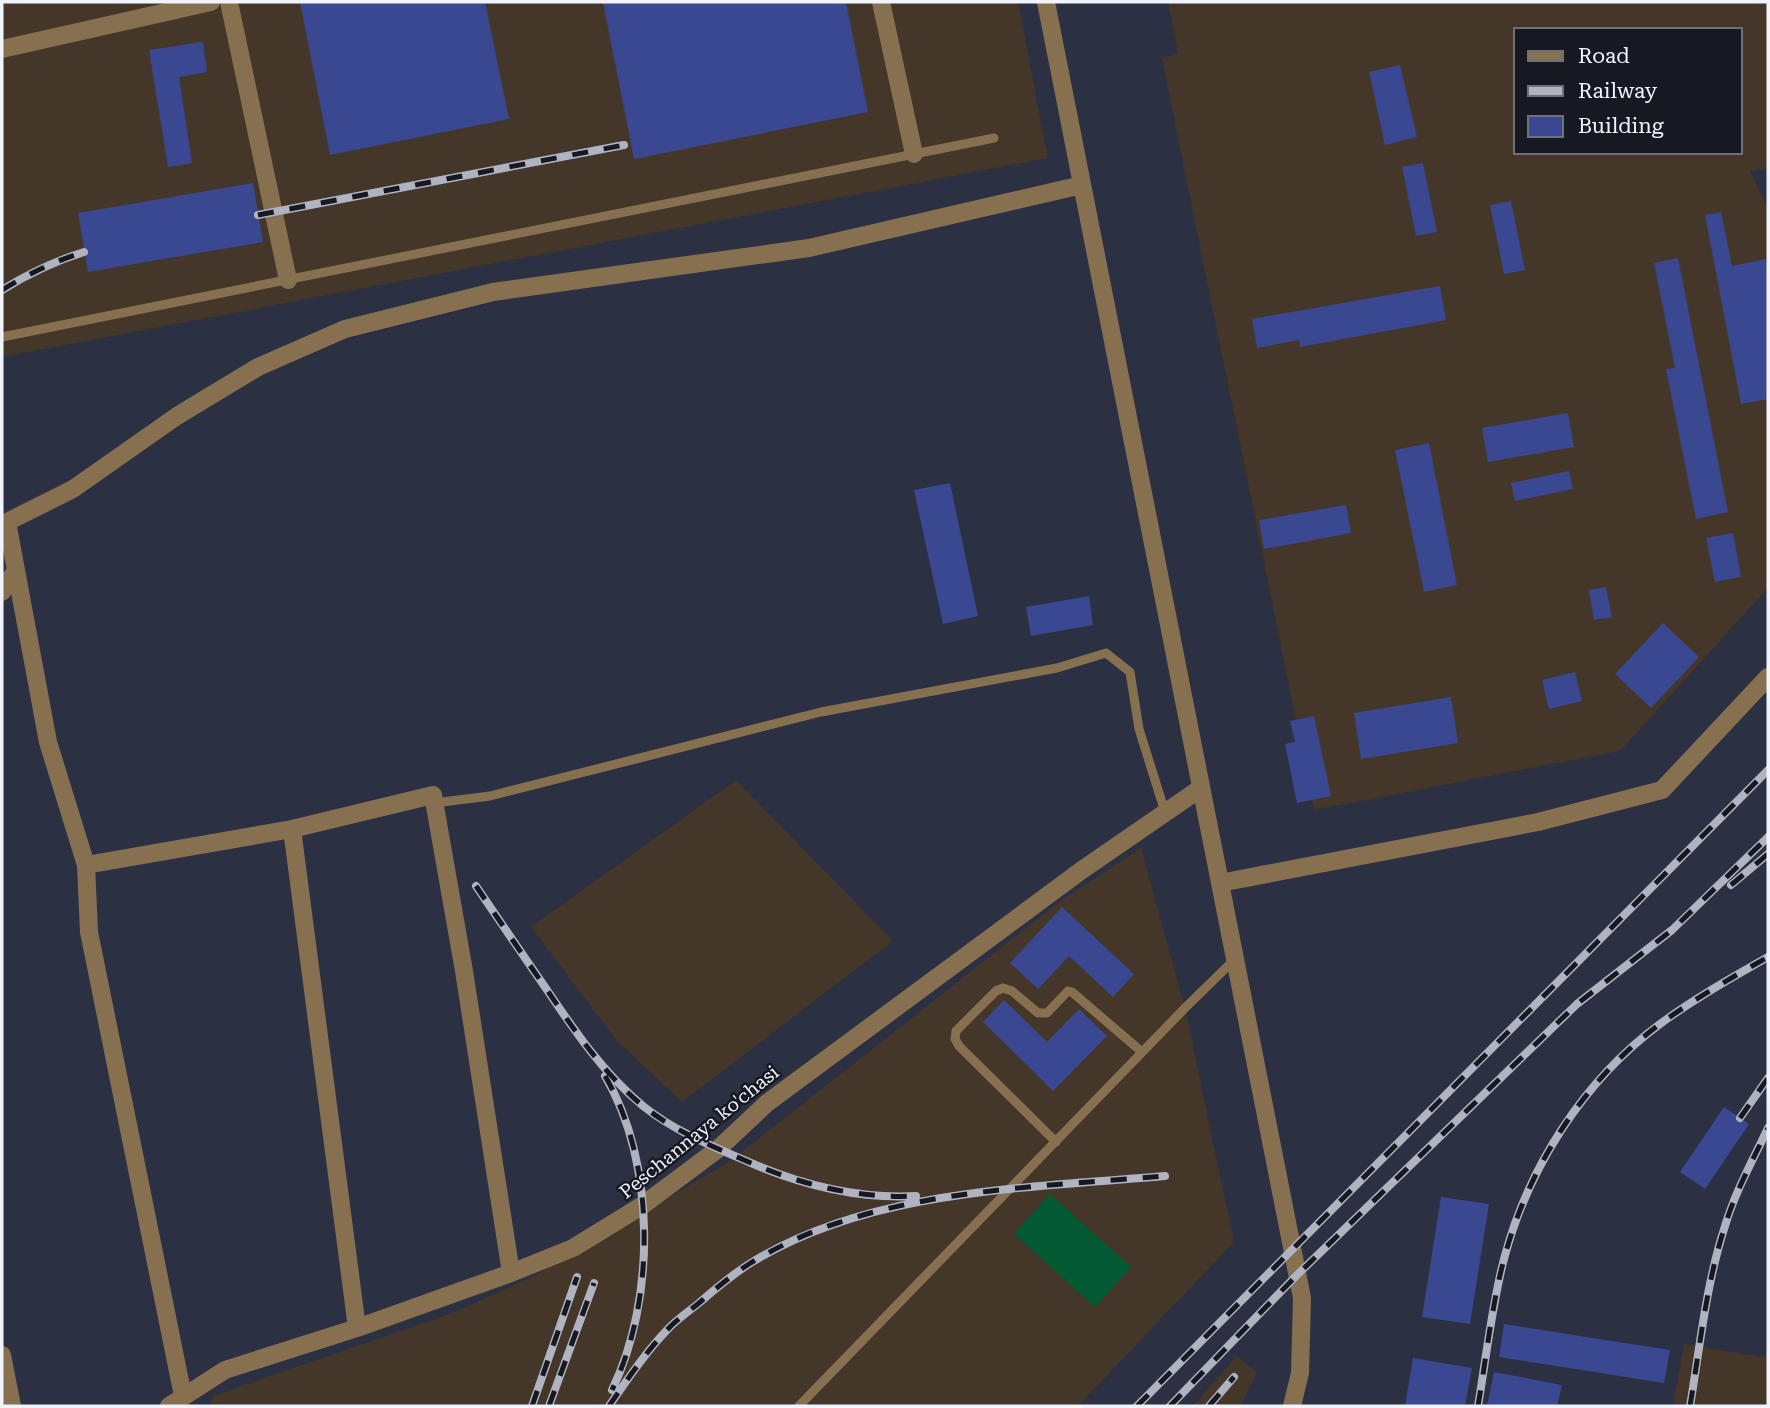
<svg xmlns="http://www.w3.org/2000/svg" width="1770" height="1408" font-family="'Roboto Serif',serif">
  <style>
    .industrial { fill: #443628; fill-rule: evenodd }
    .green { fill: #025a34 }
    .building { fill: #3a4892 }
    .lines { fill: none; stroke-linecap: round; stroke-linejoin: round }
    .service { stroke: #877050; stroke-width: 9 }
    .minor { stroke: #877050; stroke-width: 18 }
    .rail-casing { stroke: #b0b3c0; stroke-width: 8 }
    .rail { stroke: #161921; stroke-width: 5; stroke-dasharray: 16; stroke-linecap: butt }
    .labels { text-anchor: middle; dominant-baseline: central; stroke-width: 5; stroke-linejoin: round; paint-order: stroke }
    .street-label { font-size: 19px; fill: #f1f4fe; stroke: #161921 }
  </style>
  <rect width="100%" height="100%" fill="#2b3043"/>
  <path class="industrial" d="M2,2H1018L1048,158L2,357Z
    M1168,2H1768V168L1750,171L1768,209V588L1620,751L1314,810L1162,58L1178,54ZM1516,30H1740V152H1516Z
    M736,780L893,941L682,1102L617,1041L531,927Z
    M1141,848L1185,1008L1234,1242L1078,1406H210L213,1396L455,1312L532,1277L729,1162L1059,902Z
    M1684,1344L1768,1358V1406H1673Z
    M1237,1356L1257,1373L1240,1406H1193Z"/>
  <path class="green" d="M1050,1194L1131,1267L1095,1307L1014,1234Z"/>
  <path class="building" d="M300,2H485L509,119L330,155Z
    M603,2H846L868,112L634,159Z
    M203,42L207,72L179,77L192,163L168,167L149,50Z
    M1400,65L1417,137L1385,145L1369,72Z
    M1423,163L1437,232L1416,236L1402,167Z
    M253,183L263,242L88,272L78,213Z
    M1511,201L1525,270L1504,274L1490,205Z
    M1721,212L1732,266L1766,259L1768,269V399L1741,404L1705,215Z
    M1678,258L1728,512L1696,519L1666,369L1675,368L1654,263Z
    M1440,286L1446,320L1300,347L1299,340L1257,348L1252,319Z
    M1568,413L1574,447L1488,462L1482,428Z
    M1429,443L1457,585L1424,592L1395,450Z
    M1569,471L1573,489L1515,501L1511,483Z
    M950,483L978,616L943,624L914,490Z
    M1346,505L1351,533L1264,549L1259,520Z
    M1733,533L1741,577L1715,582L1706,538Z
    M1606,587L1612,617L1594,620L1589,590Z
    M1089,596L1093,625L1031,636L1026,607Z
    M1663,623L1699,657L1651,708L1615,674Z
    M1575,672L1582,701L1549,709L1542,680Z
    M1451,697L1458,743L1361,759L1354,713Z
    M1314,716L1331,796L1297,803L1285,744L1295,742L1290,721Z
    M1062,907L1134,974L1113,997L1069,956L1038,989L1010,963Z
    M1004,1000L1047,1042L1079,1009L1107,1036L1053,1091L983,1022Z
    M1724,1107L1749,1124L1705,1189L1680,1172Z
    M1441,1197L1489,1204L1470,1324L1422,1317Z
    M1504,1324L1670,1350L1664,1383L1499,1357Z
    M1413,1358L1472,1368L1465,1406H1405Z
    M1494,1372L1562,1385L1557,1406H1487Z"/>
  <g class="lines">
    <path class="service" d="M2,337L994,138
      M434,803L490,796L821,712L1057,668L1106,653L1130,672L1139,729L1165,812
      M1056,1142L959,1046L955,1039L956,1031L996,991L1003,988L1012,991L1038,1013H1047L1068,991L1072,992L1142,1052
      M799,1406L1185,1008L1235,959"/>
    <path class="minor" d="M229,2L288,280
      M881,2L914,154
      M1046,2L1302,1298L1300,1373L1292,1406
      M2,49L211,2
      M2,592L16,570
      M292,829L357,1328
      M86,865L292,829L433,795L464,971L511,1273
      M1220,883L1538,822L1662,790L1768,677
      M2,1355L12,1406
      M183,1396L89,932L86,865L48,742L7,522L73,489L177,416L258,367L345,329L493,292L809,248L1082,185
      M169,1406L225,1370L357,1328L511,1273L573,1248L643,1205L718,1149L767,1103L1082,870L1201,788"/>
    <defs>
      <path id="rail" d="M258,215L624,145
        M2,290C28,274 55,261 84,252
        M1731,885L1768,854
        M476,886C499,920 522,954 545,987C574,1030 603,1073 643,1106C674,1131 714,1147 751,1163C802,1185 860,1199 916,1196
        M605,1076C656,1162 656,1300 612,1390
        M1740,1118L1768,1078
        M532,1406L577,1277
        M549,1406L594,1283
        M609,1406C627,1380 645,1353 667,1330C676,1320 688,1312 699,1303C715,1289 732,1275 749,1264C869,1189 1028,1188 1165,1176
        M1137,1406L1768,770
        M1170,1406L1297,1275L1577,1004L1672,930L1768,837
        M1209,1406L1234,1377
        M1478,1406C1486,1359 1492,1304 1504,1259C1528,1168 1583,1081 1660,1024C1694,999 1731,978 1768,957
        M1690,1406C1700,1347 1706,1284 1725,1226C1735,1192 1753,1160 1768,1128"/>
    </defs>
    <use href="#rail" class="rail-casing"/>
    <use href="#rail" class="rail"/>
  </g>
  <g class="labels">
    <g class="street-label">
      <text transform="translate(699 1132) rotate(-39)">Peschannaya ko'chasi</text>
    </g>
  </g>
  <rect width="1770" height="1408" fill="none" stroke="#f1f4fe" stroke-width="7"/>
  <rect x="1514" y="28" width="228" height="126" fill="#161921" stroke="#6e7179" stroke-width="2"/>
  <rect x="1528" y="51" width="35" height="10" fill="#877050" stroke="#6e7179" stroke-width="2"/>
  <text x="1578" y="63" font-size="21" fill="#f1f4fe">Road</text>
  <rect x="1528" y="86" width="35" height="10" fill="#b0b3c0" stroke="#6e7179" stroke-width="2"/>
  <text x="1578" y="98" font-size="21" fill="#f1f4fe">Railway</text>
  <rect x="1528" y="116" width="35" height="21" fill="#3a4892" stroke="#6e7179" stroke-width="2"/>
  <text x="1578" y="133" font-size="21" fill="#f1f4fe">Building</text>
</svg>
